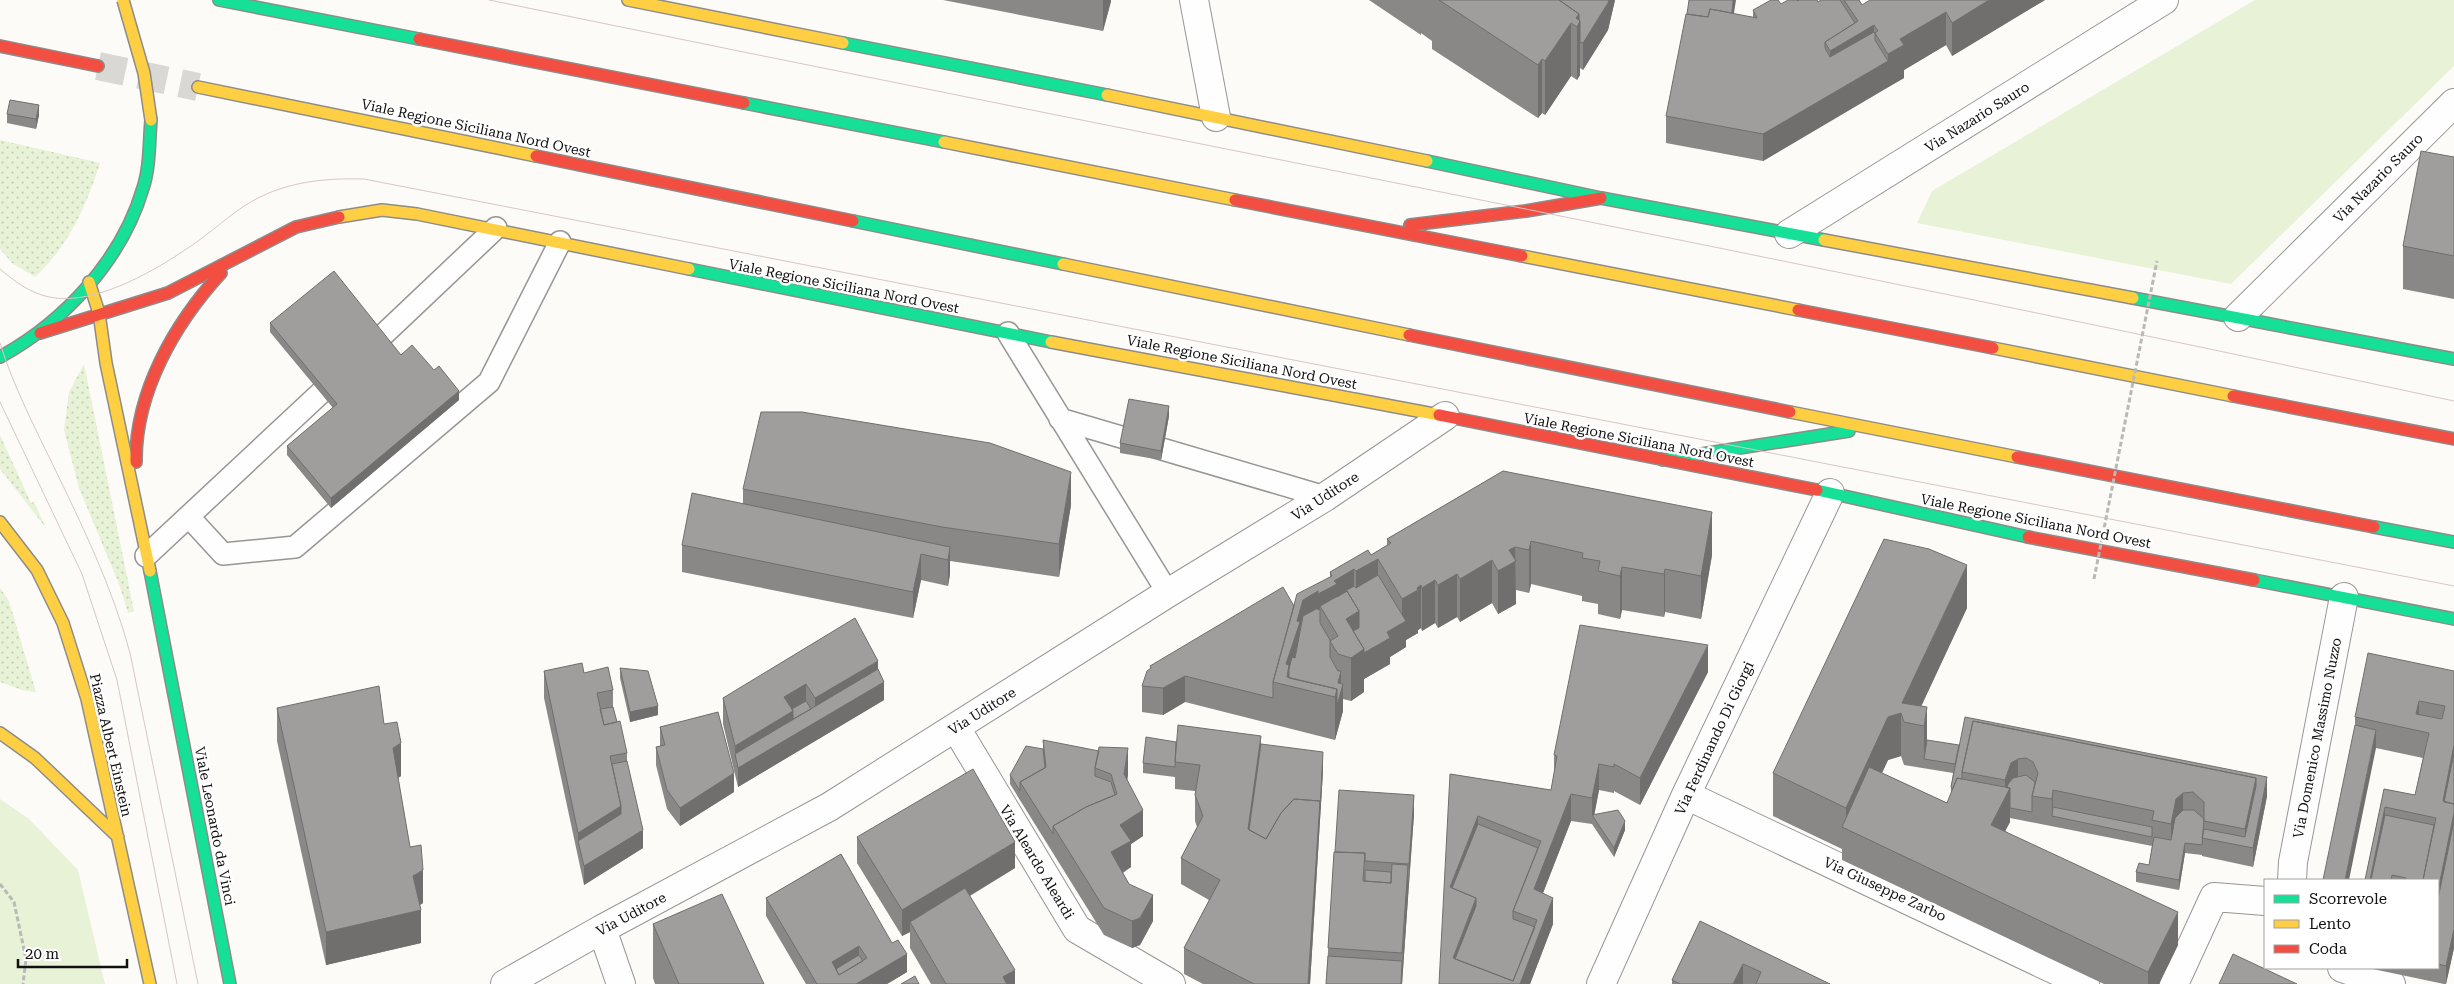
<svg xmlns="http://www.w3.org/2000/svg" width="2454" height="984" font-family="'Roboto Serif',serif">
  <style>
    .grass { fill: url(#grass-dots) }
    .park { fill: #e7f2d7 }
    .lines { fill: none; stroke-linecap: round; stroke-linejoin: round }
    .primary-tunnel { stroke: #d9d8d4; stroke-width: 28; stroke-dasharray: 28 14; stroke-linecap: butt }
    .lane-casing { stroke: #969694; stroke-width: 24 }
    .street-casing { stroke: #969694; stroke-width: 30 }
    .fast-casing { stroke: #8d8c8b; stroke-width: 14 }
    .slow-casing { stroke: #8d8c8b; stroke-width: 14 }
    .jam-casing { stroke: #8d8c8b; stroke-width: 14 }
    .path { stroke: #b9b9b8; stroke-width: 3; stroke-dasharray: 5 2.5; stroke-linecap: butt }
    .lane { stroke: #fffefe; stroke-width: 21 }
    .street { stroke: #fffefe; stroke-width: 28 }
    .fast { stroke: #16e098; stroke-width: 11 }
    .slow { stroke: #ffcf43; stroke-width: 11 }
    .jam { stroke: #f24e42; stroke-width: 11 }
    .tram { stroke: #d8c6c7; stroke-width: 1 }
    .slow-bridge-casing { stroke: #8d8c8b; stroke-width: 14; stroke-linecap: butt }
    .path-bridge { stroke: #b9b9b8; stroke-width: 3; stroke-dasharray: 5 2.5; stroke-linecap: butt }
    .slow-bridge { stroke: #ffcf43; stroke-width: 11 }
    .wall { fill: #8a8886; fill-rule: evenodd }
    .shaded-wall { fill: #706f6d }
    .building { fill: #a09e9c; stroke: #706f6d; fill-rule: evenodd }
    .labels { text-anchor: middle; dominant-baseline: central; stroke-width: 5; stroke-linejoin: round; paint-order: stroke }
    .street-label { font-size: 14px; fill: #101010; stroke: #fff }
  </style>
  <defs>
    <pattern id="grass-dots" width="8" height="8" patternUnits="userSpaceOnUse" patternTransform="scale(1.25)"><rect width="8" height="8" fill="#e7f2d7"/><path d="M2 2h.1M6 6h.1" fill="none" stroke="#c5ceb8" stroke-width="1.8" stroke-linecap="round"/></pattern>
  </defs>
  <rect width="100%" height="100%" fill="#fcfbf7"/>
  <path class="grass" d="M0,140L100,163C86,207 69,245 35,277L12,263L0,249Z
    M84,364L134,611L128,613L119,584L79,488L64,430L69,392Z
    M0,435L31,503L34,502L46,528L0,469Z
    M0,588L9,601L36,692L22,690L0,682Z"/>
  <path class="park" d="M2255,0H2454V66L2231,284L1917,223L1932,191Z
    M0,799L29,819L78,870L105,984H0Z"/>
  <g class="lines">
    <path class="primary-tunnel" d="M98,66L198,87"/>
    <defs>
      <path id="lane" d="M1008,333L1168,593
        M364,353L496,228
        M1060,419L1325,497
        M189,517L223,554L295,547L489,382L560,242
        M146,556L341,374"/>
      <path id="street" d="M1194,0L1216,117
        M1789,234L2164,0
        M2238,317L2454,103
        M956,728L1077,929L1171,984
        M1686,795L2085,984
        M2292,880L2293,862L2344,597
        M602,929L621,984
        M2342,968L2391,984
        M505,984L602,929L829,807L1168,593L1325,497L1445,416
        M1601,984L1686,795L1830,493
        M2174,984L2214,897L2265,901"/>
      <path id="fast" d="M219,0L419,39
        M843,43L1107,95
        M744,103L944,142
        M1427,161L1601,198L1824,240
        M853,221L1063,264
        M689,269L1051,342
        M2133,298L2454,359
        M0,357C64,322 122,260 143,188C150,167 149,143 151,120
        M1663,460L1849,431
        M1817,490L2028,537
        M2374,527L2454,542
        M150,571L230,984
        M2254,580L2454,619"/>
      <path id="slow" d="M628,0L843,43
        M198,87L536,156
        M1107,95L1427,161
        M944,142L1235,200
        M339,217L382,210L417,214L689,269
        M1824,240L2133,298
        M1522,256L1798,310
        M1063,264L1409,335
        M89,282L99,313L106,363L150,571
        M1051,342L1439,415
        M1993,348L2233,396
        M1790,412L2017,457
        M0,522L37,570L63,623L87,699L150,984
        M0,733L35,758L118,837"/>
      <path id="jam" d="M419,39L744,103
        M0,46L98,66
        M536,156L853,221
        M1235,200L1522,256
        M1410,225L1526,211L1601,198
        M1798,310L1993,348
        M40,333L168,293L296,227L339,217
        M1409,335L1790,412
        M2233,396L2454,439
        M1439,415L1817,490
        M2017,457L2374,527
        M136,462C135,392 175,323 221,273
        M2028,537L2254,580"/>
    </defs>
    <use href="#lane" class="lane-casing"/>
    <use href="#street" class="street-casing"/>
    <use href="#fast" class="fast-casing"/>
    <use href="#slow" class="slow-casing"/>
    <use href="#jam" class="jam-casing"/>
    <path class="path" d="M0,884L14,902L26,959L23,984"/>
    <use href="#lane" class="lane"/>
    <use href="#street" class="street"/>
    <use href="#fast" class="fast"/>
    <use href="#slow" class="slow"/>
    <use href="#jam" class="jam"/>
    <path class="tram" d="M489,0C1144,135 1801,260 2454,401
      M0,269C14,281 30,293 49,297C96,307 160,268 198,241C219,226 237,208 260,197C293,181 328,178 364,179L2454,586
      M0,343C13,385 33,424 52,463C82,525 112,586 130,653L198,984
      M0,402L82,574L117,680L177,984"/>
    <defs>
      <path id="slow-bridge" d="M123,0L144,73L151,120"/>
    </defs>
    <use href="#slow-bridge" class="slow-bridge-casing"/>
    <path class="path-bridge" d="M2094,579L2157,261"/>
    <use href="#slow-bridge" class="slow-bridge"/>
  </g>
  <path class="wall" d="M943,0H1111V2L1103,31Z
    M1369,0H1615L1608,30L1583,70L1580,68V75L1577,80L1571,76L1545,115L1542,113L1538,118L1432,49V41L1421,33V35Z
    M1821,0H1859L1862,5L2045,0L1952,56L1946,45L1904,70V78L1763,161L1666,143V116L1734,14L1753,17V10L1798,1L1818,2Z
    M7,114L39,115L36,129L7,123Z
    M2454,157V299L2403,289V246Z
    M270,323L401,355L459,400L331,508L287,455V446L333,408L270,332Z
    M1169,416L1161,460L1120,453V443Z
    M1503,471L1712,555L1701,619L1665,612L1664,617L1622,610L1620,619L1598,614V604L1582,601V596L1531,584L1529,593L1516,590V604L1498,614L1492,603L1460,622L1457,617L1438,628L1435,623L1422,631L1421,628L1418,630V633L1406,640V647L1390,657V664L1364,679V692L1351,701L1343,699V711L1335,740L1185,702L1163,715L1142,712V686L1150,669V666L1294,606L1330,577V572L1371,555L1387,545V539Z
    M743,489L1071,505L1059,577L950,561V574L948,586L921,580L913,618L682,572V545L743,504Z
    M1967,608L1921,706L1927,740L2267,796L2253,867L2202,856V855L2185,853L2179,890L2136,882V872L2149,865L2152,846L2010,818V822L2005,831L2178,945L2159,984H2104L1842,860V849L1773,816V773ZM1901,756L1904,765L1953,773L1951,787V795L1947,803L1882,773L1888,760Z
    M620,668L658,715L630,722L620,678Z
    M878,669L884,700L738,787L723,724V698Z
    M544,671L613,690V707L617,722L627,753V761L643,848L584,885L544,698Z
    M2454,671V948L2446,984H2444L2368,968H2438V880H2365L2384,789L2415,795L2423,758L2376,748L2355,725V717Z
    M1708,672L1640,805L1614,791V793L1599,790L1594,814L1625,830L1614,857L1592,824L1571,821L1543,893L1553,924L1530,984L1450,774L1551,790L1554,773V755Z
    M277,708L384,724L401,776L398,778L410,847L423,903L420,905L421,943L326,965L277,741Z
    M660,727L734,792L680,826L667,809L656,765V747L660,746Z
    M1043,740L1128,775L1127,779L1143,836L1131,844V867L1123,873L1129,884L1153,921L1140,945L1132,948L1104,935L1010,784V775L1043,749Z
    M1176,742L1261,744L1323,771L1310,984H1203L1184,974V948L1209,900L1181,884V858L1197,827L1195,821V791L1175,789V777L1143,773V763Z
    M1414,814L1402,984H1326L1334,852Z
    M857,837L1015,868L970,896L1015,984H931L910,948V932L902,936L857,863Z
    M841,854L907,972L887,984H806L766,916V898Z
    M1700,921L1830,984H1672V980Z
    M653,924L764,984H655L653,978Z"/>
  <path class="shaded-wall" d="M1103,0H1111L1103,31Z
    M1609,0H1615L1608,30L1583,70V43Z
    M1733,0H1736L1730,39V21Z
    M1989,0H2045L1952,56V23Z
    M1946,12V45L1904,70V78L1888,87V54L1900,39Z
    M1579,14L1580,21V75L1577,80V27L1576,18Z
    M1571,23V76L1545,115V61Z
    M1874,25V58L1830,84V51Z
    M1542,59V113L1538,118V65Z
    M1888,61V87L1763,161V134Z
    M39,105V115L36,129V119Z
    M459,391V400L331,508V498Z
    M1169,406V416L1161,460V451Z
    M1071,472V505L1059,577V544Z
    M1712,512V555L1701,619V576Z
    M1531,541V584L1529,593V550Z
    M950,547V574L948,586V560Z
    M1515,547L1516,604L1498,614V571L1509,550Z
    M921,554V580L913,618V592Z
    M1378,559V602L1387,632L1402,623V599L1421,585V628L1418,630V633L1406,640V647L1390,657V664L1364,679V692L1351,701V658L1320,606V636L1318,637V594L1334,581L1354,569V612L1356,613V571Z
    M1492,560V603L1460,622V579Z
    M1967,565V608L1913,724L1902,703Z
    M1622,567V610L1620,619V576Z
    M1665,569V612L1664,617V574Z
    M1457,574V617L1438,628V585Z
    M1435,580V623L1422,631V588Z
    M1318,591V634L1293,687L1277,683L1297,621L1303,600Z
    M1708,645V672L1640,805V778Z
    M878,661V686L884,682V700L738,787V768L735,754V746L784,697L806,684V710L815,715V698Z
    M1341,671V694L1343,684V711L1335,740V697Z
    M1185,676V702L1163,715V688Z
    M2419,701V727L2416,714Z
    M658,706V715L630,722V712Z
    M1927,707V750L1924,759V726Z
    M1901,713V756L1888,760L1854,833L1846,829V808L1888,717Z
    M2376,730V748L2349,880H2345Z
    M1261,736V763L1250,839L1248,829Z
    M401,743V776L393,781V748Z
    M2454,745V772L2446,810L2443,801Z
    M1128,748V775L1124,801V774Z
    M1323,752V771L1310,984H1308Z
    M2018,759V785L2010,792V822L1991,858V825L2005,799V780L2011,763Z
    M1599,764V790L1594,817L1592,815V798Z
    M734,773V792L680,826V808Z
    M2267,777V796L2253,867V848Z
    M2256,778V805L2245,847V829Z
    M2053,790V817L2052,816V826V799Z
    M2183,793V820L2171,850V824L2176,799Z
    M1571,794V821L1534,916V889Z
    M1414,795V814L1409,882V864Z
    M621,806V832L578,841V833Z
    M2385,807V834L2375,880H2370Z
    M1143,810V836L1131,844V867L1111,879V852L1120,825Z
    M2454,813V839L2438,918V891Z
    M1478,816V843L1450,895V887Z
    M1625,821V830L1614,857V848Z
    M643,830V848L584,885V866Z
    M1015,842V868L914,929L910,922V932L902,936V910Z
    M2185,843V853L2179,890V880Z
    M1408,865V882L1409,873V882L1402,984H1401Z
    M423,870V903L413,909V876Z
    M1153,895V921L1140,945L1132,948V921Z
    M1476,898V924L1459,968L1453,958Z
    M1553,898V924L1530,984H1515Z
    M421,910V943L326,965V932Z
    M2178,912V945L2159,984H2148V972Z
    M2454,929V948L2446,984V966Z
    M859,946V965L832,971V962Z
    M907,954V972L887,984H856Z
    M1743,964V984H1733Z
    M1015,970V984H1003V977Z"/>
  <path class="building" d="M1439,0H1559L1579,14L1576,18L1580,21L1577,27L1571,23L1545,61L1542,59L1538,65Z
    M1559,0H1609L1608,3L1583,43L1580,42V21L1579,20V14Z
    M1689,0H1733L1732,13L1710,9L1708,17L1687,14Z
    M1771,0H1778L1781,4L1788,0H1797L1798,1L1799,0H1817L1818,2L1821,0H1840L1855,23L1825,42V48L1830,57L1874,32L1875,34V40L1888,61L1763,134L1666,116L1686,14L1708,17L1710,9L1757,18L1753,10Z
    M1844,0H1859L1862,5L1870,0H1989L1952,23L1946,12L1900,39L1904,45L1888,54L1875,33L1878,31L1874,25L1830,51L1825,42L1858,21Z
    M10,100L39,105L36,119L7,114Z
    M2421,151L2454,157V256L2403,246Z
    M334,271L401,355L412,345L434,370L439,366L459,391L331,498L287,446L337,404L270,323Z
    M1129,399L1169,406L1161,451L1120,443Z
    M761,412H802L990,443L1071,472L1059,544L942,527L743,489Z
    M1503,471L1712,512L1701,576L1665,569L1664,574L1622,567L1620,576L1598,571L1600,561L1582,558L1583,553L1531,541L1529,550L1515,547L1509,550L1516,561L1498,571L1492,560L1460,579L1457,574L1438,585L1435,580L1422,588L1421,585L1417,588L1418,590L1402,599L1378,559L1356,571L1354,569L1334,581L1337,584L1318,594V591L1303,600L1297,621L1300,622L1286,664L1289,665L1287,677L1337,689L1335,697L1273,682L1297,594L1332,576L1330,572L1368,550L1371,555L1391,543L1387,539Z
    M692,493L950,547L948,560L921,554L913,592L682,545Z
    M1884,539L1929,549L1967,565L1902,703L1927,707L1924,726L1904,722L1901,713L1888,717L1846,808L1773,773Z
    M1378,575L1406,621L1387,632L1390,638L1364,653V649L1353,631L1359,628V611L1347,591L1337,597V596L1354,586L1356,588Z
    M1283,587L1294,606L1273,682V698L1185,676L1163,688L1142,686L1147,671L1151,668L1150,666Z
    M1347,591L1359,611L1346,619L1364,649L1351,658L1338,654L1330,641L1338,636L1320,606Z
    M1318,608V610L1320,609V623L1330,640V657L1338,671H1341L1338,683L1343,684L1337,706V689L1289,678V669L1292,657L1295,658L1303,616Z
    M855,618L878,661L815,698L806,684L784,697L793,711L735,746L723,698Z
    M1580,625L1708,645L1640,778L1614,764V767L1599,764L1592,798L1571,794L1534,889L1553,898L1520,984H1439L1450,774L1551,790L1557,756L1554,755ZM1478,816L1541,841L1513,911L1537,920L1513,981L1453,958L1476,898L1450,887Z
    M2368,653L2454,671V745L2443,801L2454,804V813L2438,891V880H2423L2436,818L2385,807L2370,880H2365L2384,789L2415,795L2429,733L2355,717ZM2419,701L2445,706L2442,719L2416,714Z
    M582,663L584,673L608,667L613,690L597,693L604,725L620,721L627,753L610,756L621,806L578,833L544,671Z
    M620,668L648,671L658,706L630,712Z
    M878,669L884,682L738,768L735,754Z
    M379,686L384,724L397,722L401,743L393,748L410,847L421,845L423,870L413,876L421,910L326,932L277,708Z
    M806,701L811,709L793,719V711L792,709Z
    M613,707L617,722L604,725L600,709Z
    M718,712L734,773L680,808L667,790L656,747L665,745L660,727Z
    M1965,717L2267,777L2253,848L2202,838L2204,829L2245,837L2256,786V778L1973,721L1962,772V779L1957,778L1953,788L1951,787Z
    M1973,721L2256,778L2245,829L2204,821V802L2193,792L2183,793L2176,799L2171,824L2152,820L2154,811L2053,790L2052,799L2032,796L2038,773L2033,762L2026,758L2018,759L2011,763L2005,780L1962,772Z
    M1178,725L1261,736L1248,829L1266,839L1281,813L1294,799L1320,801L1308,984H1254L1184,948L1220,880L1181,858L1203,816L1195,795L1200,765L1175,762Z
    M2355,725L2376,730L2345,880H2323Z
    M1146,737L1176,742L1175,767L1143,763Z
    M1043,740L1099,751L1095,768V776L1111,782L1115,795L1086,807L1053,826V834L1020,782L1046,767Z
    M1927,740L1959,745L1955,764L1924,759Z
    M1261,744L1323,752L1320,809V801L1294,799L1281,813L1266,839L1249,830Z
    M1026,746L1043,749L1045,768L1020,782V791L1010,775Z
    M1099,747L1128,748L1124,774L1143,810L1120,825L1131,841L1111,852L1129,884L1153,895L1140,918L1132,921L1104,908L1053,826L1086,807L1117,794L1111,774L1095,768Z
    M2454,753V804L2444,802Z
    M627,761L643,830L584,866L578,841L621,814V806L612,764Z
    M1869,767L1947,803L1957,778L2010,788L1991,825L2178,912L2148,972L1842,827Z
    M973,769L1015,842L902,910L857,837Z
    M2026,775L2035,782V783L2032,796V812L2010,808V788H2007L2008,784L2013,778Z
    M1339,790L1414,795L1409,864L1365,861V853L1335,852Z
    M2053,807L2152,827V837L2052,816Z
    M1618,810L1625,821L1614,848L1592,815Z
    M2183,810H2194L2204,819L2202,845L2185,843L2179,880L2136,872L2139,863L2149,865L2154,837L2171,840L2175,818Z
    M2385,815L2434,825L2423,880H2406V878L2392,875L2391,880H2371Z
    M2454,821V929L2446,966L2438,964V899Z
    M1478,824L1538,848L1513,911V919L1535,927L1513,981L1455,959L1476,906V898L1452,888Z
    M1334,852L1365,853L1363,881L1391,883L1392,864L1408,865L1402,953L1328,948Z
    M841,854L892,943L898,940L907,954L856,984H817L766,898ZM859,946L867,958L839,975L832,962Z
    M1365,870L1391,872V883L1365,881Z
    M965,888L1015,970L1003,977L1007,984H946L910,922Z
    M722,894L764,984H679L653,924Z
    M1700,921L1830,984H1756L1761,972L1743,964L1733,984H1680L1672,980Z
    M2233,954L2297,984H2219Z
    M859,955L863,961L839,975L836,969Z
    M1328,956L1402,961L1401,984H1326Z
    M915,976L919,984H901Z"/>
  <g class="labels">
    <g class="street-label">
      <text transform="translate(1977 117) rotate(-32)">Via Nazario Sauro</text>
      <text transform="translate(476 128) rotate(12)">Viale Regione Siciliana Nord Ovest</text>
      <text transform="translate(2378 178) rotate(-45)">Via Nazario Sauro</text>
      <text transform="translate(844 286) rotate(11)">Viale Regione Siciliana Nord Ovest</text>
      <text transform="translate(1242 362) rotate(11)">Viale Regione Siciliana Nord Ovest</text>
      <text transform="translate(1639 440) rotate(11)">Viale Regione Siciliana Nord Ovest</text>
      <text transform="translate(1325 496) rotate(-33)">Via Uditore</text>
      <text transform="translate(2036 521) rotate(11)">Viale Regione Siciliana Nord Ovest</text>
      <text transform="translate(982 711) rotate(-32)">Via Uditore</text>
      <text transform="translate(1714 738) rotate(-65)">Via Ferdinando Di Giorgi</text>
      <text transform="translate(2317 738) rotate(-79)">Via Domenico Massimo Nuzzo</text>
      <text transform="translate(111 745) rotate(77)">Piazza Albert Einstein</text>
      <text transform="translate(215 826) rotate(79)">Viale Leonardo da Vinci</text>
      <text transform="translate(1037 862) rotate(59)">Via Aleardo Aleardi</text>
      <text transform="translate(1885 889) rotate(25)">Via Giuseppe Zarbo</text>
      <text transform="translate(631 914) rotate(-28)">Via Uditore</text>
    </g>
  </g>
  <rect x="2264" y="879" width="175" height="90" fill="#ffffff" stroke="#9f9f9f"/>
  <rect x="2274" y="895" width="25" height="8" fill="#16e098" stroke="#9f9f9f"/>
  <text x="2309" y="904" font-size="15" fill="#101010">Scorrevole</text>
  <rect x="2274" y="920" width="25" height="8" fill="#ffcf43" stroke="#9f9f9f"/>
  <text x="2309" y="929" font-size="15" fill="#101010">Lento</text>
  <rect x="2274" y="945" width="25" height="8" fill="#f24e42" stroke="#9f9f9f"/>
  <text x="2309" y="954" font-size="15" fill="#101010">Coda</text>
  <path d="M18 959v8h109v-8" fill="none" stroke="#101010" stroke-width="2.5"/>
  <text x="25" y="959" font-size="15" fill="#101010" stroke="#ffffff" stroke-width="4" paint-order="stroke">20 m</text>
</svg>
